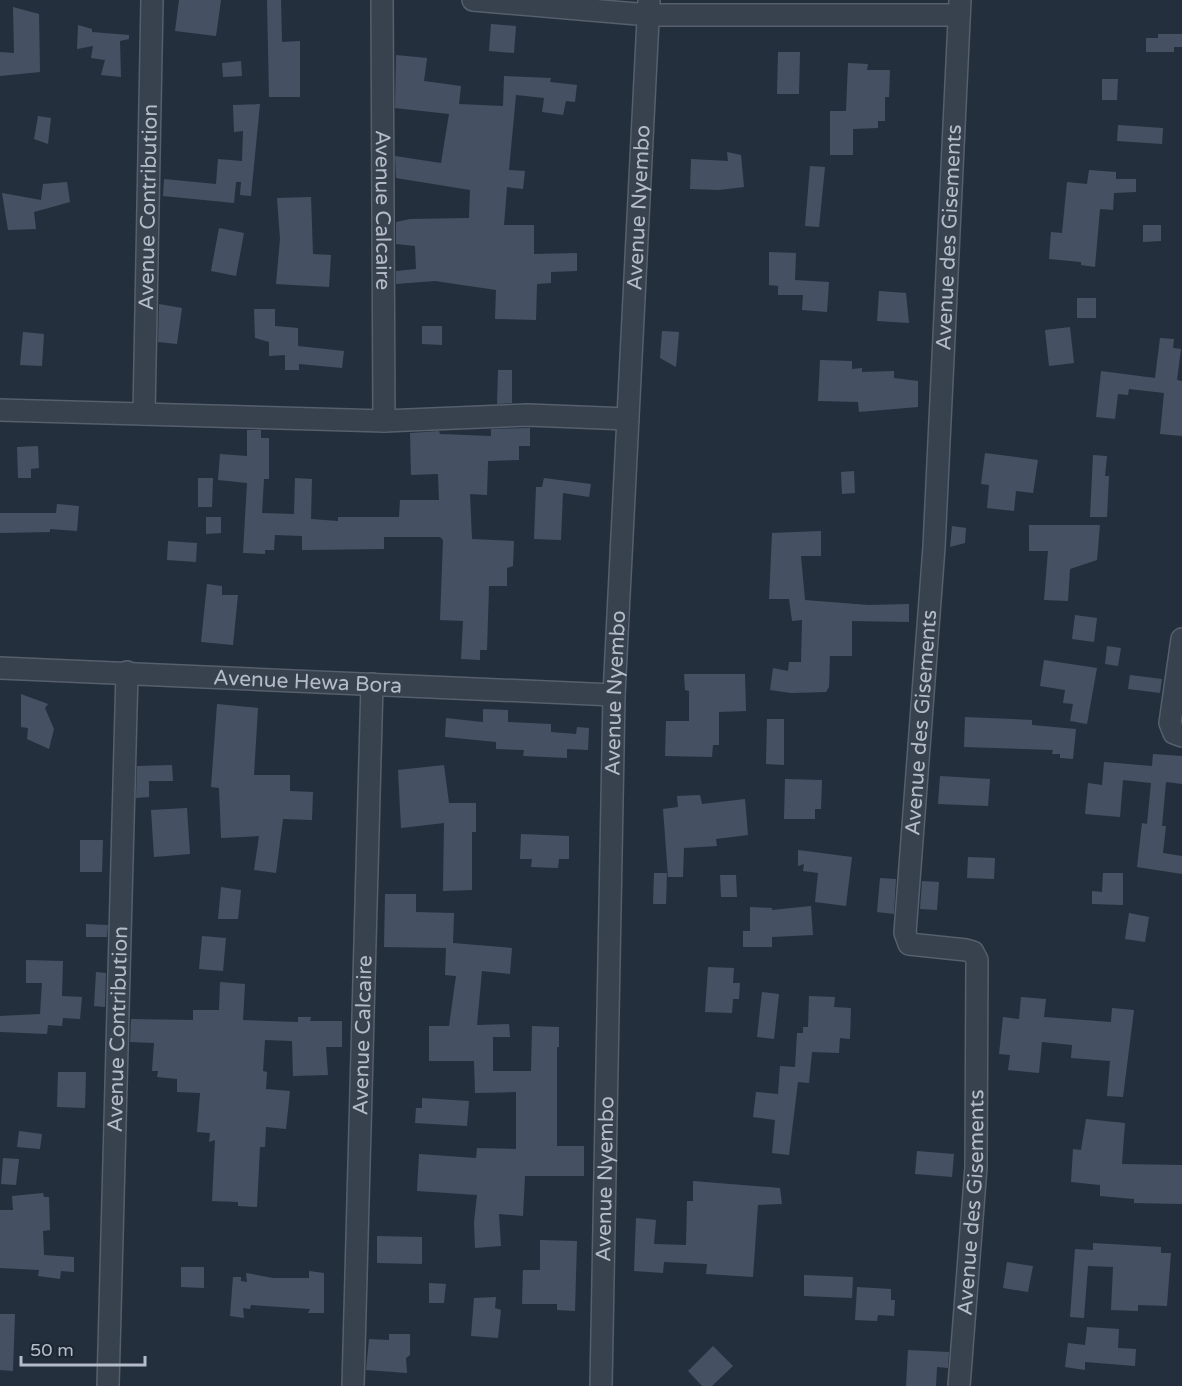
<svg xmlns="http://www.w3.org/2000/svg" width="1182" height="1386" font-family="'Varela Round',sans-serif">
  <style>
    .building { fill: #455162 }
    .lines { fill: none; stroke-linecap: round; stroke-linejoin: round }
    .minor-casing { stroke: #565f6c; stroke-width: 24 }
    .minor { stroke: #38414e; stroke-width: 21 }
    .labels { text-anchor: middle; dominant-baseline: central; stroke-width: 4.5; stroke-linejoin: round; paint-order: stroke }
    .street-label { font-size: 21px; fill: #b4bcc9; stroke: #1d2633 }
  </style>
  <rect width="100%" height="100%" fill="#242f3e"/>
  <path class="building" d="M179,0H221L216,36L175,31Z
    M267,0H281L282,42L300,41V97H269Z
    M13,7L39,14L40,72L0,76V52L14,53Z
    M491,24L516,26L514,53L489,51Z
    M78,25L92,29V32L129,35V39L120,41L121,77L101,75L105,60L91,58L93,46L77,49Z
    M1158,34H1182V47H1174V52H1146V38H1158Z
    M778,52H800L799,94H777Z
    M396,55L427,58L424,81L461,86L459,104L503,106L504,76L551,78L550,82L577,85L575,102L566,101L563,115L542,112L544,98L516,95L509,170L525,171L523,189L507,187L504,225H534V254L577,253V271L551,272V283L537,284L536,320L495,319L496,290L435,281L396,284V271L416,269L415,246L396,244V222L410,219L469,218L470,190L396,178L395,156L441,163L449,114L395,108Z
    M241,61L242,76L223,77L222,63Z
    M848,63L868,64L867,70H890L889,97H885V121H878V128L853,129V155H830V111H846Z
    M1102,79H1118L1117,100H1102Z
    M260,104L251,196L240,195L241,182H236L234,203L163,196L164,179L216,184L218,159L242,161L243,131L234,132L233,105Z
    M38,116L51,118L48,144L34,139Z
    M1118,125L1163,128L1162,144L1117,141Z
    M727,152L741,155L744,187L719,190L690,189L691,159L728,161Z
    M810,166L825,167L819,227L805,226Z
    M1089,170L1116,172V179H1136V192L1114,193L1113,210L1100,209L1095,267L1081,265V262L1049,259L1051,232L1062,233L1067,182L1087,184Z
    M67,182L70,202L34,212L36,229L8,230L2,193L41,200L43,184Z
    M311,197L313,254L331,255L329,287L276,284L280,239L277,198Z
    M1143,225H1161V241L1143,242Z
    M219,228L244,233L236,276L211,271Z
    M769,252L796,253L795,280L829,282L827,312L802,310L803,295H778V286L769,285Z
    M879,291L906,293L909,323L877,321Z
    M1077,298H1096V318H1077Z
    M159,304L182,308L177,344L158,342Z
    M254,309H275V326L298,328V346L344,351L342,368L299,364V370H285V355L269,356V342L255,338Z
    M422,326H442V345L422,344Z
    M1070,327L1074,363L1049,366L1045,330Z
    M662,331L679,332L676,367L660,358Z
    M23,332L44,334L42,366L20,365Z
    M1160,338L1174,339L1173,348L1181,349L1177,380L1182,381V436L1160,434L1164,393L1129,389L1128,395L1118,394L1115,419L1096,417L1101,371L1155,378Z
    M820,360L852,361V369L862,368V372L894,371V378L918,381V407L859,412L858,402L818,401Z
    M498,370H512V403L497,404Z
    M530,428V446H519V460L488,461L487,495L470,494L472,539L514,541L513,566L507,568V586H489L487,650H480V660L461,659L463,621L440,620L443,540L440,537H384V549L302,550V536L275,535L274,550H265V554L243,553L247,483L218,480L220,454L247,456V430H261V438H269V479H264L262,513L294,514L295,478L312,479L311,519L338,521V517H399L400,500H439L438,474L411,475L410,433L439,431L440,434L491,436V429Z
    M38,446L39,468L31,469V478H18L17,447Z
    M985,453L1038,460L1033,493L1016,491L1014,511L987,508L989,485L981,484Z
    M1093,455L1107,456L1105,476H1109L1107,517H1090Z
    M854,471L855,493L842,494L841,472Z
    M198,478H213L212,507H198Z
    M544,478L591,484L589,497L563,493L561,540L534,539L536,487H542Z
    M57,504L79,506L77,531L50,529V532L0,533V513H56Z
    M206,517H221V533L206,534Z
    M1029,525H1100L1097,560L1070,569L1068,601L1044,600L1048,551H1029Z
    M952,526L966,528L965,543L950,547Z
    M821,531V556H801L805,600L868,605L909,604V622L852,621V656H830L829,687L826,692L791,693L770,690L773,668L788,671L789,662H801L802,620L792,621L789,599H769L772,533Z
    M168,541L197,543L196,562L167,560Z
    M207,584L222,586V595H238L233,645L201,642Z
    M1075,615L1097,618L1094,642L1072,639Z
    M1107,646L1121,648L1118,666L1105,664Z
    M1044,660L1097,668L1087,724L1070,721L1073,704L1063,703L1065,690L1040,686Z
    M684,674H745L746,711L719,712V745H713L712,757L665,756L666,721H689V691L685,690Z
    M1130,675L1162,679L1160,693L1128,689Z
    M21,694L48,704L45,708L54,729L49,749L27,739L28,728L21,727Z
    M217,704L258,708L254,775H290V791L313,792L312,820L283,819L276,873L254,870L259,836L221,838L219,788L211,787Z
    M483,709L508,710V722L551,724V732L576,734L577,727L589,728L588,750L567,749V758L523,756L524,750L496,749V742L445,737L446,718L483,722Z
    M965,717L1032,720V725L1076,729L1073,759L1060,758V754H1052L1053,750L964,747Z
    M767,719H784V765L766,764Z
    M1153,754L1182,756V784L1166,782L1162,826H1166L1163,853L1182,856V874L1137,867L1142,823L1147,824L1151,783L1123,780L1120,817L1085,814L1088,783L1102,785L1104,762L1152,766Z
    M172,765L173,781H149V797L136,798L137,766Z
    M444,765L449,803H476V832H472V890L443,891L444,823L401,828L398,770Z
    M940,776L990,779L988,806L938,804Z
    M785,779L822,780L821,809H815V819H784Z
    M700,795L702,804L745,799L748,835L716,839L717,846L684,848L683,877H668L663,809L678,807L677,796Z
    M187,808L190,854L154,857L151,810Z
    M521,834L569,836V859H559L558,868L531,867L532,859H520Z
    M80,840H103L102,872H80Z
    M798,850L852,857L846,906L815,902L818,873L803,871L804,864L798,866Z
    M968,857L995,858L994,879L967,878Z
    M654,873H667L666,904H653Z
    M1103,873H1123V905L1092,904V891L1102,892Z
    M720,875H736L737,897H721Z
    M880,878L896,879L894,914L877,912Z
    M922,881L939,882L937,910L920,909Z
    M221,887L241,890L238,919H218Z
    M385,894H416V912L454,913L453,943L512,948L510,974L482,971L477,1025L509,1024L510,1037H493V1071H531L532,1026L559,1027V1047H557V1146H584V1176H525L523,1216L499,1214L501,1246L475,1248L474,1222L477,1195L417,1191L419,1154L476,1158L477,1148L516,1149V1092L475,1093L474,1061H429V1026H449L456,976L445,975L446,948L384,947Z
    M811,906L813,935L772,937V947H743V931H750V907L772,908V910Z
    M1129,913L1149,917L1145,942L1125,939Z
    M86,924L108,925L107,937H86Z
    M202,936L226,938L223,971L199,969Z
    M26,960L63,961L62,996L82,997L80,1019L63,1018L62,1026L48,1025L47,1034L0,1032V1016L40,1014L42,983H26Z
    M708,967L734,968L733,983H740L739,999H733L732,1013L705,1012Z
    M96,972L106,973L105,1007L94,1006Z
    M220,982L245,984L243,1020L298,1022V1017H311L310,1021H342V1047H326L328,1075L293,1076L292,1041L265,1040L263,1071L267,1072L266,1089L290,1091L286,1129L266,1127L265,1147H260L257,1207L238,1206V1202L212,1201L215,1140L209,1142L210,1133L197,1132L200,1093L177,1092V1079L157,1077L158,1071H152L154,1043L130,1042L131,1019L193,1020V1010H219Z
    M762,992L779,994L774,1039L757,1037Z
    M809,996L835,997L834,1007L851,1008L850,1039L840,1038L839,1053L812,1052L809,1083L798,1082L789,1155L772,1153L775,1120L753,1117L756,1092L778,1094L780,1066L795,1067L797,1033H803V1027H808Z
    M1021,997L1046,999L1044,1017L1111,1022L1112,1008L1134,1010L1123,1097L1107,1096L1110,1061L1071,1058L1072,1045L1042,1042L1039,1073L1008,1070L1010,1055L999,1054L1003,1017L1019,1019Z
    M58,1072H86L85,1108L57,1107Z
    M422,1098L469,1101L467,1126L415,1123L416,1108H422Z
    M1086,1119L1125,1123L1122,1164L1182,1165V1204L1134,1203V1199L1100,1196V1185L1071,1182L1073,1149L1081,1150Z
    M19,1131L42,1134L40,1149L17,1147Z
    M917,1151L954,1154L952,1177L915,1174Z
    M3,1158L19,1159L16,1185L1,1184Z
    M693,1181L780,1188L782,1204L758,1205L753,1277L706,1274L707,1264L664,1262L663,1273L634,1271L636,1218L656,1220L654,1244L686,1245L687,1201H693Z
    M43,1193L44,1197H49L50,1230L43,1231L44,1255L74,1257V1272L61,1271L60,1279L38,1276L39,1270L0,1268V1210H13L12,1196Z
    M377,1236L422,1237V1264L377,1263Z
    M540,1240L577,1241L575,1311L557,1310V1304H522L523,1270H540Z
    M1093,1243L1161,1247V1253H1171L1167,1306L1138,1305V1311L1111,1310L1113,1267L1088,1266L1084,1318L1070,1317L1075,1249L1093,1250Z
    M1007,1262L1033,1266L1028,1292L1003,1288Z
    M181,1267H204V1288L181,1287Z
    M309,1271L324,1273V1313H308L310,1309L251,1305L250,1309L243,1308L244,1318L230,1316L233,1277H241V1281L247,1282L246,1273L273,1278H309Z
    M804,1275L853,1277L852,1298L804,1296Z
    M429,1283L446,1284L444,1303H429Z
    M857,1287L891,1289V1300H895L894,1316L878,1315L877,1321L855,1320Z
    M496,1297L495,1308L501,1310L498,1338L471,1336L474,1298Z
    M0,1314H15L13,1371L0,1370Z
    M1087,1327L1119,1329L1118,1348L1136,1349L1135,1366L1085,1362V1370L1065,1367L1068,1343L1085,1345Z
    M389,1334H410V1355L406,1358L407,1373L366,1370L369,1339L389,1340Z
    M713,1346L733,1366L712,1386H702L688,1371Z
    M908,1350L949,1352L948,1368L937,1367L936,1386H906Z"/>
  <g class="lines">
    <defs>
      <g id="minor">
        <path id="s1" d="M382,0L384,421"/>
        <path d="M473,0L649,15H959"/>
        <path d="M0,410L384,421L528,415L628,419"/>
        <path id="s2" d="M144,414L152,0"/>
        <path d="M1182,639L1170,723L1174,733L1182,736"/>
        <path id="s3" d="M0,668L614,695"/>
        <path id="s4" d="M108,1386L127,672"/>
        <path id="s5" d="M353,1386L372,684"/>
        <path id="s6" d="M601,1386L614,695L649,0"/>
        <path id="s7" d="M959,1386L976,1167L977,960L973,952L966,950L909,944L905,933L934,547L960,0"/>
      </g>
    </defs>
    <use href="#minor" class="minor-casing"/>
    <use href="#minor" class="minor"/>
  </g>
  <g class="labels">
    <g class="street-label">
      <text stroke="none"><textPath href="#s2" startOffset="207">Avenue Contribution</textPath></text>
      <text stroke="none"><textPath href="#s6" startOffset="1179">Avenue Nyembo</textPath></text>
      <text stroke="none"><textPath href="#s1" startOffset="210">Avenue Calcaire</textPath></text>
      <text stroke="none"><textPath href="#s7" startOffset="1209">Avenue des Gisements</textPath></text>
      <text stroke="none"><textPath href="#s3" startOffset="308">Avenue Hewa Bora</textPath></text>
      <text stroke="none"><textPath href="#s6" startOffset="693">Avenue Nyembo</textPath></text>
      <text stroke="none"><textPath href="#s7" startOffset="723">Avenue des Gisements</textPath></text>
      <text stroke="none"><textPath href="#s4" startOffset="357">Avenue Contribution</textPath></text>
      <text stroke="none"><textPath href="#s5" startOffset="351">Avenue Calcaire</textPath></text>
      <text stroke="none"><textPath href="#s6" startOffset="207">Avenue Nyembo</textPath></text>
      <text stroke="none"><textPath href="#s7" startOffset="184">Avenue des Gisements</textPath></text>
    </g>
  </g>
  <path d="M21 1356v9h124v-9" fill="none" stroke="#b4bcc9" stroke-width="3"/>
  <text x="30" y="1356" font-size="18" fill="#b4bcc9" stroke="#1d2633" stroke-width="4.5" paint-order="stroke">50 m</text>
</svg>
